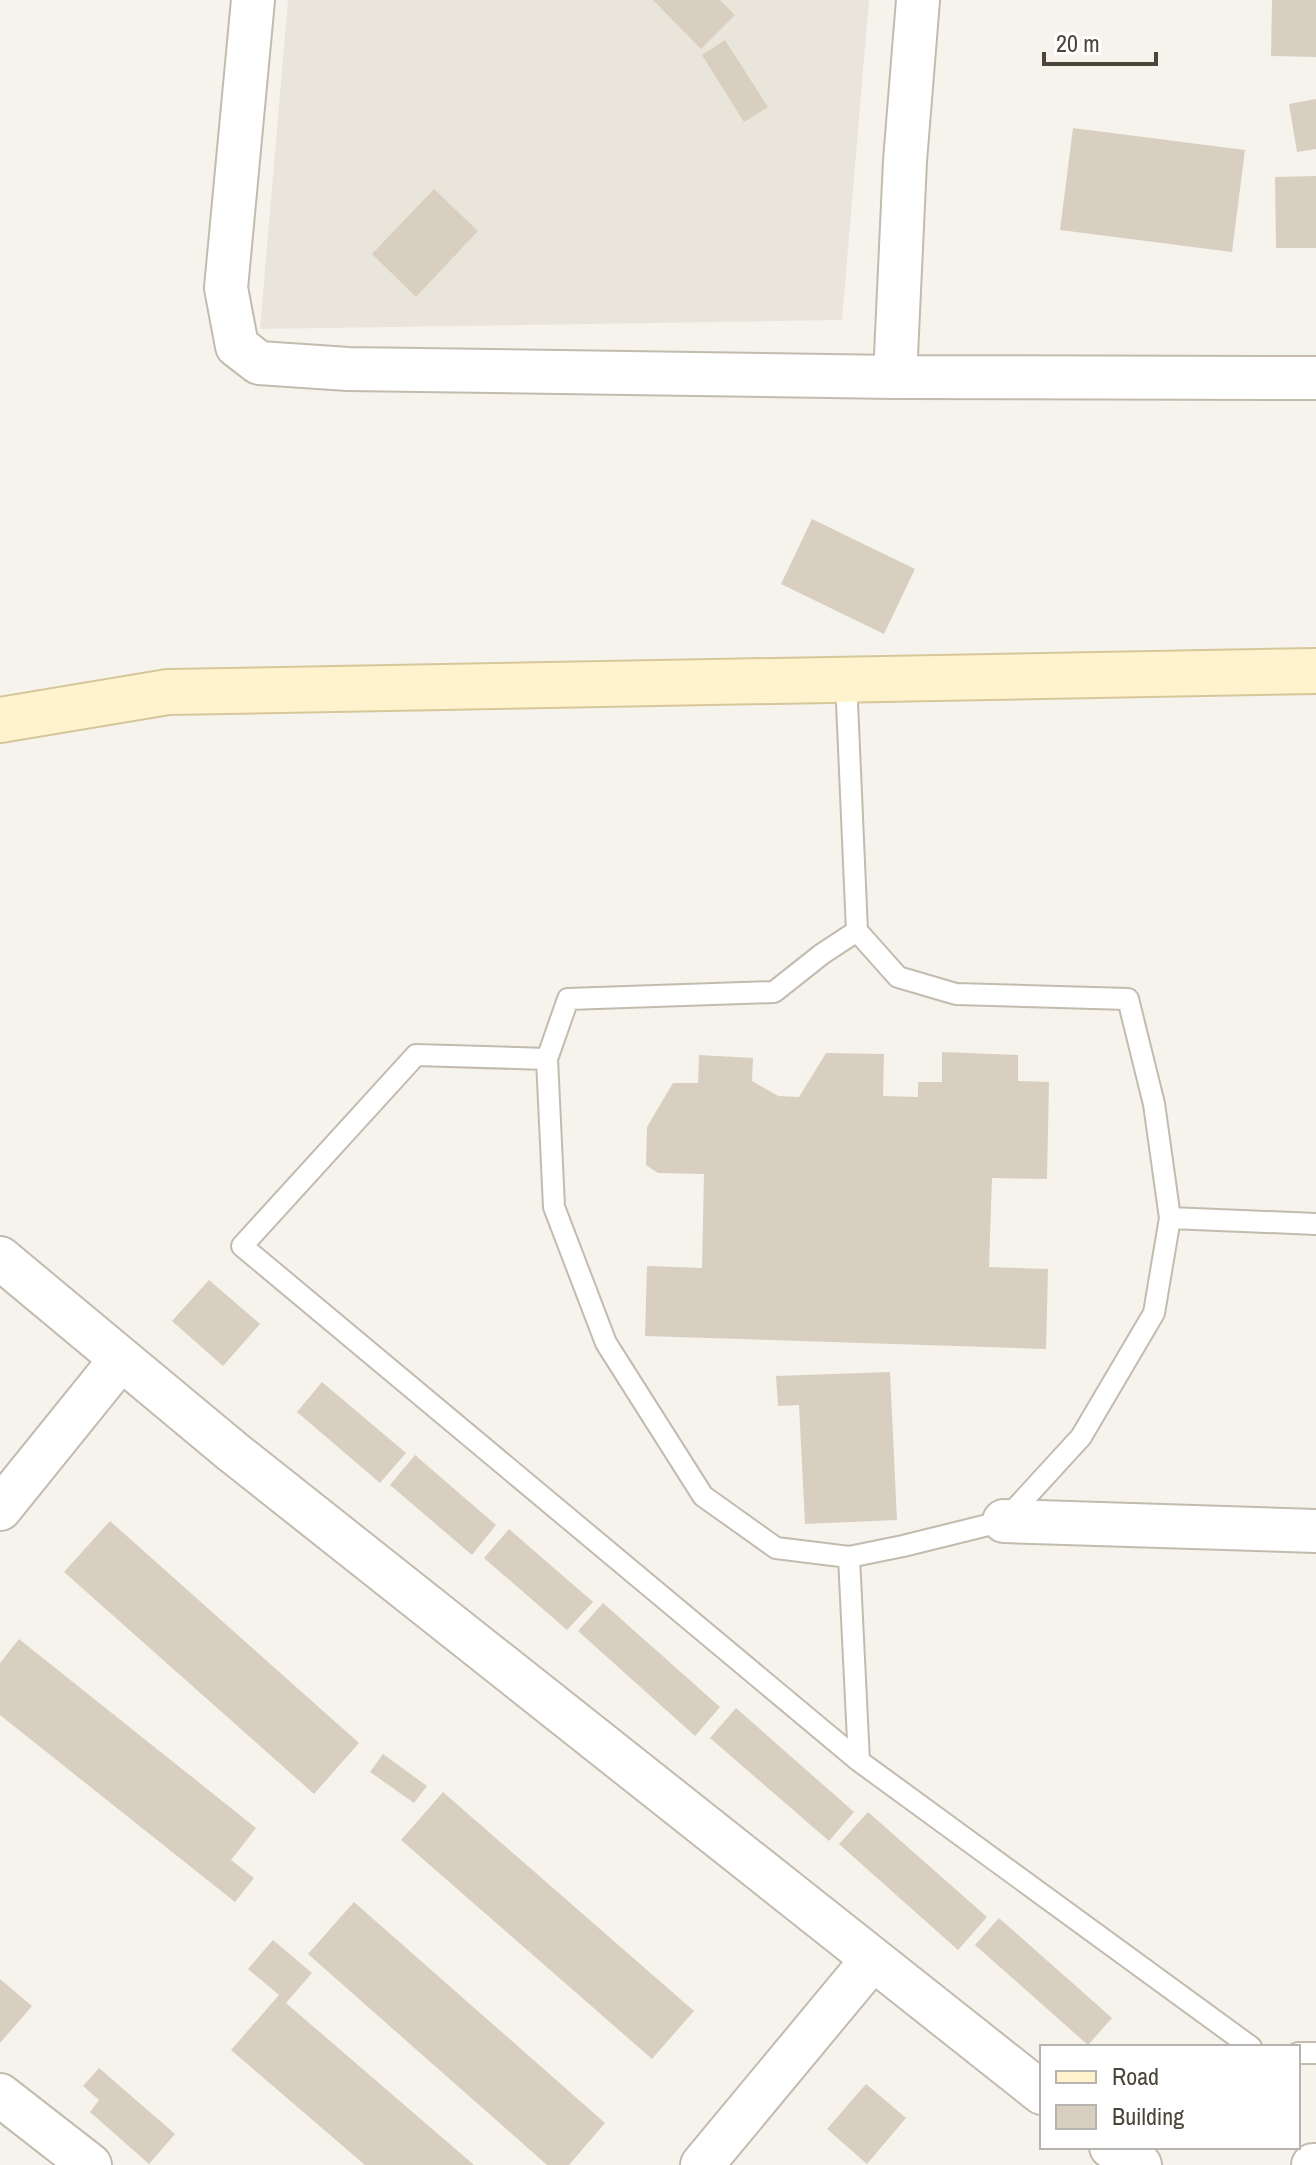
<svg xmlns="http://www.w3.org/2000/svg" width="1316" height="2165" font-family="'Archivo Narrow',sans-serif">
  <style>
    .residential { fill: #eae5da }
    .building { fill: #d8cfc1 }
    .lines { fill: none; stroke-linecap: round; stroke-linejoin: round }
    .lane-casing { stroke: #c2bbae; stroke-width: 24 }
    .street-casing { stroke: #c2bbae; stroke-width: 46 }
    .secondary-casing { stroke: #d6c79b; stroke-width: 48 }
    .lane { stroke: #fff; stroke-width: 20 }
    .street { stroke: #fff; stroke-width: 42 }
    .secondary { stroke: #fff3cd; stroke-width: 44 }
  </style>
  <rect width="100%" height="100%" fill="#f6f3ec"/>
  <path class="residential" d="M288,0H869L842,320L260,329Z"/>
  <path class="building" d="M653,0H720L735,15L701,49Z
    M1272,0H1316V57L1271,56Z
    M725,40L768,107L744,122L702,55Z
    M1316,99V149L1297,152L1289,104Z
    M1073,128L1245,150L1232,252L1060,230Z
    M1316,176V248H1276L1275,177Z
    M434,189L478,231L416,297L372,254Z
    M812,519L915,569L884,634L781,584Z
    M942,1052L1018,1055V1081L1049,1082L1047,1179L992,1178L989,1267L1048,1269L1046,1349L645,1336L647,1266L702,1268L704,1174L658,1173L646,1165L647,1127L673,1083H698L699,1055L753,1058L752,1081L778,1096L799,1097L826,1053L884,1054L883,1096L918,1097V1082H942Z
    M209,1280L260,1324L223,1366L172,1321Z
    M890,1372L897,1520L805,1524L799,1405L778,1406L776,1376Z
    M322,1382L406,1453L380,1483L297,1412Z
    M415,1455L496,1525L472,1555L390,1485Z
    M110,1521L359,1743L314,1794L64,1572Z
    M509,1529L593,1602L567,1630L484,1558Z
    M603,1603L720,1707L695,1736L578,1631Z
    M19,1639L256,1828L231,1860L254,1878L235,1902L0,1715V1663Z
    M736,1708L854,1812L829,1841L710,1738Z
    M383,1754L427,1786L414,1803L370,1772Z
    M443,1792L694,2011L652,2059L401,1840Z
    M868,1812L987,1917L958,1950L839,1844Z
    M354,1902L605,2123L569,2165H547L308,1954Z
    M999,1918L1112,2018L1088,2045L975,1945Z
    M273,1940L312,1973L286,2003L474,2165H365L231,2050L279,1995L248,1969Z
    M0,1979L32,2006L0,2043Z
    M99,2068L175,2134L149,2164L90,2112L99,2100L83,2086Z
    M866,2084L906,2118L867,2164L827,2129Z"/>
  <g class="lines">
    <defs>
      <path id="lane" d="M846,680L857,931L898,977L956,994L1128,999L1154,1104L1170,1218L1154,1313L1081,1437L1004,1521L903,1546L849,1557L776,1548L703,1496L606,1343L554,1207L547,1059L568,999L774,992L822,954L857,931
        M547,1059L416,1055L242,1246L859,1761L849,1557
        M1170,1218L1316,1224
        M859,1761L1251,2047
        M1298,2053H1316"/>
      <path id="street" d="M253,0L226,288L237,346L259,363L348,369L895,377L1316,378
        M895,377L905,161L918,0
        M0,1258L233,1452L1042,2093
        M0,1509L121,1359
        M1004,1521L1316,1531
        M0,2095L90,2165
        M1111,2147L1140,2165
        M702,2165L872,1960
        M1313,2165H1316"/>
      <path id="secondary" d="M0,720L168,692L1316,671"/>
    </defs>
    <use href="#lane" class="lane-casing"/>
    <use href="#street" class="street-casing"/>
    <use href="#secondary" class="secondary-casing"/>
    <use href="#lane" class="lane"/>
    <use href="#street" class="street"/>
    <use href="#secondary" class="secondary"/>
  </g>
  <rect x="1040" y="2045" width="260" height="104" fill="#ffffff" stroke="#b7b4b0" stroke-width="2"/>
  <rect x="1056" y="2071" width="40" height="12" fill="#fff3cd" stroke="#b7b4b0" stroke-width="2"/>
  <text x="1112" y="2085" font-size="24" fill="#4b4439">Road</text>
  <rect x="1056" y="2105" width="40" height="24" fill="#d8cfc1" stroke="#b7b4b0" stroke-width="2"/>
  <text x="1112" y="2125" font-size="24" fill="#4b4439">Building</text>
  <path d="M1044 52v12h112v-12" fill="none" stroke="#4b4439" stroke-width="4"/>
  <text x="1056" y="52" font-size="24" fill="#4b4439" stroke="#ffffff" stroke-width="6" paint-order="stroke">20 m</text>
</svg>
